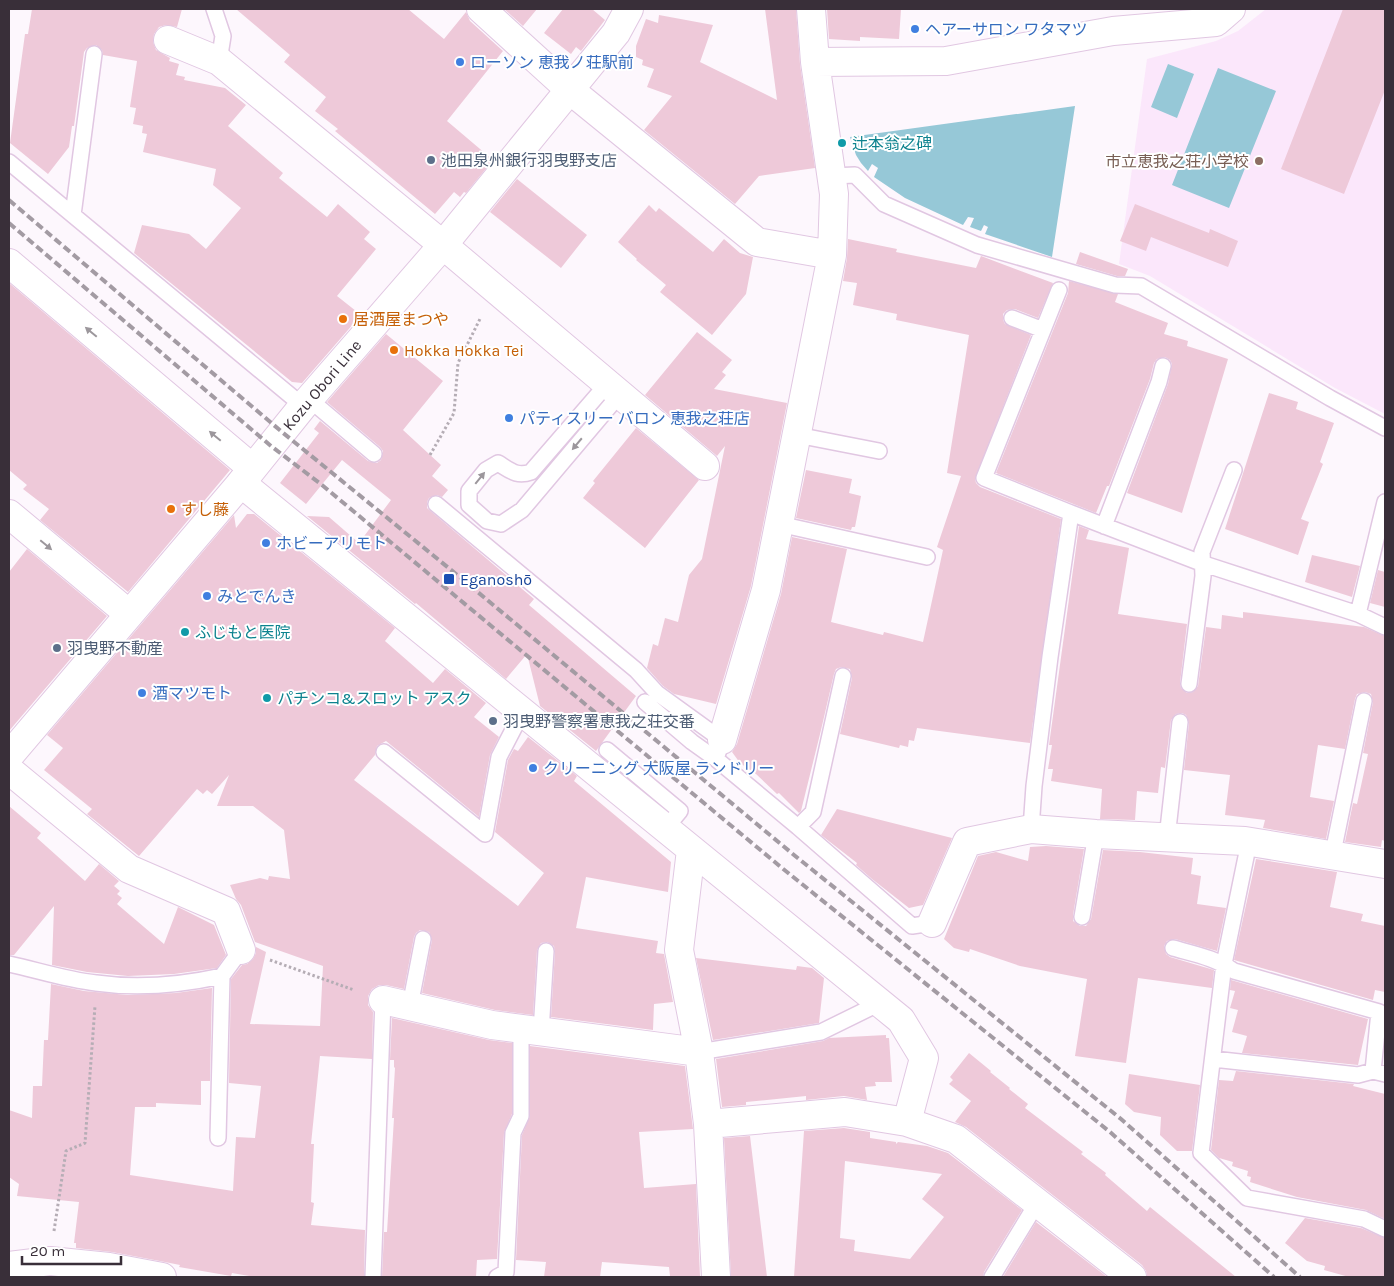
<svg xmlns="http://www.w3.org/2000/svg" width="1394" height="1286" font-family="Karla,'Noto Sans JP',sans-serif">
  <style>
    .built { fill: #fbe7fb }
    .water { fill: #96c8d7 }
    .building { fill: #eec9d9; fill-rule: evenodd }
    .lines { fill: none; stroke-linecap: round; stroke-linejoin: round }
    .service-casing { stroke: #e1c7e2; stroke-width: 18 }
    .minor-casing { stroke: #e1c7e2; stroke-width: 30 }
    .secondary-casing { stroke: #e1c7e2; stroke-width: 30 }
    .path { stroke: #b5adb5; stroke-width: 3; stroke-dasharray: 2.5 2.5; stroke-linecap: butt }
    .service { stroke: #fff; stroke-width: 15 }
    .minor { stroke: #fff; stroke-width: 28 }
    .secondary { stroke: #fff; stroke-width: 28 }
    .rail { stroke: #a39ba3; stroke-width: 4; stroke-dasharray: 8 4; stroke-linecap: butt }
    .oneway { fill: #9c979c }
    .shop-dot { fill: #3f7fe0; stroke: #fff; stroke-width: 2 }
    .culture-dot { fill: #0f9aa8; stroke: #fff; stroke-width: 2 }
    .service-dot { fill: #5c6f8a; stroke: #fff; stroke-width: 2 }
    .education-dot { fill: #8d6e63; stroke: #fff; stroke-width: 2 }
    .food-dot { fill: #e8710a; stroke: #fff; stroke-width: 2 }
    .transit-dot { fill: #1a4fb4; stroke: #fff; stroke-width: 2 }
    .labels { text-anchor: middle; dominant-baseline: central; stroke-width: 4; stroke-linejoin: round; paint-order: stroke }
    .shop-label { font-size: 16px; fill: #366cbe; stroke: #fff; text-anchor: start }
    .culture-label { font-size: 16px; fill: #0d838f; stroke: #fff; text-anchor: start }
    .service-label { font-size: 16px; fill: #4e5e75; stroke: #fff; text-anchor: start }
    .education-label { font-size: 16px; fill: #785e54; stroke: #fff; text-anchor: end }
    .food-label { font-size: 16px; fill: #c56008; stroke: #fff; text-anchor: start }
    .street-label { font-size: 16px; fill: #392f39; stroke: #fff }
    .transit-label { font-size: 16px; fill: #164399; stroke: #fff; text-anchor: start }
  </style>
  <rect width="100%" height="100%" fill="#fdf7fd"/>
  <path class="built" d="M1266,9H1385V414L1335,388L1150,276L1119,264L1147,59L1216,41L1238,31Z"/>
  <path class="water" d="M1168,64L1194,74L1177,118L1151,107Z
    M1218,68L1276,91L1229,208L1172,185Z
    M1075,106L1052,257L985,234L988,227L984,225L981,231L970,227L974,218L968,217L963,225L905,198L874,177L878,168L872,164L868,171L861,163L856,155L850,137Z"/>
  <path class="building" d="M32,9H182L177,27L166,25L159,27L154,34L153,42L156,50L170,58L169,61L179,64L176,75L185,77L184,80L225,88L246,105L228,126L283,173L279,178L327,217L338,204L370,232L364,239L376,249L337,296L361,315L302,383L292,382L134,253L142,225L189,234L206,249L241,208L213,185L216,169L143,152L147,134L142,133L143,126L133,124L136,108L130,107L137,61L103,55L102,50L96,45L87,48L84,52L74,126H72L69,147L48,174L10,143L25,34H28Z
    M236,9H408L444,39L466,12L470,21L503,51L447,121L493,160L466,193L464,192L460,197L454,192L435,214L335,131L338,129L315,111L326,97L284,62L290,55Z
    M504,9H537L523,26Z
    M563,9H592L605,20L581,51L576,47L571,54L544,33Z
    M765,9H796L800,64L815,168L759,176L735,204L644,130L672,96L647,87L654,69L642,65L643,60L636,57V46L646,19L658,23L659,15L713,25L700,62L777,100Z
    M827,9H901L899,39L860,37V41L829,39Z
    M1343,9H1385V90L1344,194L1281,169Z
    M517,179L587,235L561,268L490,212Z
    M1135,204L1209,233L1210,229L1238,241L1228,267L1151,237L1146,251L1120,241Z
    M649,205L656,212L659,208L713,252L724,239L740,253L753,257L746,294L712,335L660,292L666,285L636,260L637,259L618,242Z
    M848,239L897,249L896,252L976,268L981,256L1053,283L1038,318L1015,309L1007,310L1003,314V320L1005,324L1031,335L975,479L976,483L980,487L1061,519L1030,743L917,728L914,741L909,740L908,747L900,745L899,748L840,734L852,678L850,669L841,667L836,669L834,674L821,730L801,811L799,813L779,793L777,794L756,774L740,763L732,752L737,744L781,594L792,537L847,549L831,622L883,635L884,632L923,642L943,550L937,547L961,476L947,473L969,335L896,320L897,314L853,305L857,283L843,281L847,258Z
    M1080,252L1128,269L1125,276H1117L1076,264Z
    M1069,281L1118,294L1115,302L1168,323L1164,334L1188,341L1187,346L1228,359L1182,513L1127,493L1168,384L1172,364L1170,360L1165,357L1157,359L1154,363L1150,379L1109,486H1107L1096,513L996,473L1068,293Z
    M9,283L230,470L128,592L40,520L49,509L23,489L27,485L9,470Z
    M697,332L732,360L722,372L726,375L714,389L787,403L751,586L716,704L674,694L663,686L647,668L653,644L658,646L665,618L678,622L689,575L702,559L725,446L717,456L645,395Z
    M386,334L443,381L403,430L441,465L432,476L448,490L442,497L437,495L429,498L427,502V508L534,599L529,605L636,696L596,751L540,706L527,654L506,679L416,603L415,604L307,516L329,517L359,543L391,500L342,460L306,504L280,483L319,433L314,429L320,421L368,461L377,463L381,460L383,451L380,447L327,402Z
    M1269,393L1298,402L1296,409L1334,423L1320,462L1323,464L1301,519L1309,522L1298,555L1225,529Z
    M636,428L699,480L645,548L583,498L595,483L593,481Z
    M806,470L852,479L849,493L861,496L855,527H852L851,530L796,518Z
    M247,514H254L395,628L385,641L433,683L445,669L486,703L474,717L499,737L490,755L479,817L386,741L377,746L375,755L354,780L518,906L544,873L495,832L508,760L514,749L518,751L528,737L577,776L574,781L671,862L668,892L586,877L576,928L658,941L656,953L664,954L673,1002L654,1004L653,1030L551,1017L555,952L554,946L547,942L541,943L537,950L533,1015L495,1010L422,993L432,940L429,932L420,930L416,933L414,937L404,989L386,985H379L372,989L368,996V1005L373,1012L372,1059L320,1056L311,1144H314L311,1202L314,1203L311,1225L365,1230L364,1277H255L232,1273L231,1276L179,1267L180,1265L165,1262L112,1252L76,1248V1243H74L79,1202L17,1196L19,1184L9,1177V1110L32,1118L33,1086H42L44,1040H48L51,984L84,991L128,995L176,993L212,988L210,1081H201V1105L156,1103V1107H135L130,1175L233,1191L236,1137L255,1138L261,1086L229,1083L231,979L242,965L247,964L253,959L256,953V947L266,952L250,1024L320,1026L323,966L255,942L241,905L236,899L230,885L260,878L268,880L269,876L290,879L284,830L253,806H217L229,775L212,794L207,790L203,794L197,789L139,856L87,814L92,809L44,770L63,748L47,735L234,515L236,528Z
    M1079,526L1089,530L1086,539L1129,548L1118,614L1187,624L1180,683L1181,688L1187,693L1193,692L1198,686L1206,627L1221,629L1222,615L1243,618V612L1364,627L1385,636V841L1382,840L1381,847L1345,842L1353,803L1357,804L1368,754L1363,753L1373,702L1371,694L1365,692L1357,694L1355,699L1345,749L1318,745L1310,797L1334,801L1326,839L1263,828L1265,820L1225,815L1230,775L1184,770L1189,723L1186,715L1182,713L1176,714L1171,720L1165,768L1161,767L1158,793L1137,791L1135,820L1100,819L1102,789L1051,781L1053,769H1048L1052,745H1049Z
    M27,549L107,616L9,731V572Z
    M1312,555L1360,566L1352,597L1305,582Z
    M1378,570L1385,572V607L1370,603Z
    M9,806L41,833L37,838L85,881L99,864L119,881L114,886L120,891L117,894L122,898L117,904L164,944L178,907L214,925L226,955L217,968L174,974L128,976L87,972L52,965L54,906L14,955H9Z
    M837,809L952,838L923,905L909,908L872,879L856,865L857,863L821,835Z
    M1046,846L1084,849L1073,915V921L1080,926H1086L1091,919L1103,850L1140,852L1193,858L1191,874L1201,876L1197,904L1226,908L1217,951L1175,939L1167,941L1164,946L1166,954L1170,957L1214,970L1212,988L1138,978L1126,1063L1075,1056L1087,979L1020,966L970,949L969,952L954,948L944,939L978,856L996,852L1028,861L1030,847Z
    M1256,859L1337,872L1330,907L1363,914L1361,921L1385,926V992L1375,990L1373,1000L1234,960Z
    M696,958L796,970L797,966L812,968L824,978L819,1023L713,1040Z
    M1231,980L1368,1019L1358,1065L1242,1053L1247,1036L1232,1032L1238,1010L1230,1008L1235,991L1230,990Z
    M392,1018L489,1040L512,1043V1114L504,1133L497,1259L477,1260L476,1277H382L384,1232H387L394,1118H392L395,1068L394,1067V1060H390Z
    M886,1035V1038H889L892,1082H875L876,1086L865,1087L867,1100L844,1096L806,1100V1096L746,1102V1105L722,1107L716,1059L823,1041L829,1038Z
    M530,1046L685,1066L693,1129L639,1132L644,1188L696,1184L700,1276L676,1277V1276H670L669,1267L602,1262L600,1277H544L546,1262L516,1260L522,1135L530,1116Z
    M969,1053L991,1071L990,1072L1010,1088L1009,1089L1028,1104L1025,1108L1083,1152L1081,1154L1106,1173L1105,1175L1147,1211L1150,1207L1236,1277H1147L1146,1271L1142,1265L966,1127L955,1122L971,1101L949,1084L953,1080L950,1077Z
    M1236,1071L1354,1084L1353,1086L1385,1094V1219L1366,1210L1297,1197L1250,1182L1251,1177L1247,1176L1248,1171L1232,1166L1233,1162L1219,1158L1211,1150L1219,1080L1233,1081Z
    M1129,1074L1200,1085L1192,1151H1177L1160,1135L1161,1117L1134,1112L1125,1104Z
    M844,1128L870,1132V1138L896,1142V1144L898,1142L927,1146L948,1153L1022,1210L984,1272L983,1277H794L804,1131ZM845,1161L942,1174L922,1199L944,1217L910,1259L854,1251L855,1240L840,1238Z
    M750,1136L767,1277H731L724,1138Z
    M1305,1218L1361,1228L1385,1238V1277H1349L1324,1270L1325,1266L1307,1261L1285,1243Z
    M1036,1222L1107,1277H1003Z"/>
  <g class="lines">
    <defs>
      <path id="service" d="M214,9L223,36L219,61
        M9,162L303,406
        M832,176L855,175L884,204L977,245L1115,285L1141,286L1330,398L1385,428
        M73,215L94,54
        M1059,290L984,478L1071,513
        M1012,318L1043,330
        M608,383L531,472C517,477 511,471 498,463L486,470L469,491V505L487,521L501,524L522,510L620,394
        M309,399L374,454
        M797,435L879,451
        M436,504L636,670L657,693L722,740L716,759L798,827L912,926L932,923
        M779,524L927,557
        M1104,526L1159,382L1163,366
        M1358,614L1385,502
        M1189,684L1203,576L1202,552L1234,470
        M645,702L692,742L716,759
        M607,750L680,811L665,829
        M384,752L485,834L499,757L514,728L523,714
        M798,827L813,812L843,676
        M1031,829L1034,786L1050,657L1071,513L1201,563L1358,614L1385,627
        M1167,838L1180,722
        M1245,841L1247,852L1224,964L1201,1153L1247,1198L1364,1219L1385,1229
        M1335,855V843L1364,701
        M1082,917L1096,834
        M1173,948C1194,954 1216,958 1234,971L1379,1012L1373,1071
        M9,964C37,970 67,980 96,983C138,989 181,985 222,976L241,950
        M410,1006L423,939
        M541,1032L546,951
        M699,1052L821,1032L880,1003
        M1213,1059L1358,1075L1373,1071L1385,1074
        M218,1138L222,976
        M373,1277L383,1000
        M497,1277L506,1272L513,1133L521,1116V1029
        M992,1277L1037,1203"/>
      <path id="minor" d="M481,9L570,90L757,242L832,255
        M811,9L815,62
        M168,40L219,61L443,245L705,466
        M9,263L252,468
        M241,483L901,1020L924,1058L907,1122
        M9,514L129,614
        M722,740L766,590L832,255L834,194L815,62L946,61L1113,31L1216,22L1231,9
        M9,770L129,869L226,911L241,950
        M691,850L679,950L699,1052L708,1124L716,1277
        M932,923L967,842L1031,829L1096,834L1245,841L1385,864
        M383,1000L492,1025L699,1052
        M708,1124L845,1112L907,1122L956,1139L1132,1277
        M9,1266L50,1261L109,1267L162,1277"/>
      <path id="secondary" d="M9,756L241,483L303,406L443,245L616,33L629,9"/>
    </defs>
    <use href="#service" class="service-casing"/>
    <use href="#minor" class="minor-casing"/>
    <use href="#secondary" class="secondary-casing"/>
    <path class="path" d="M430,455L454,413L458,363L481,317
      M270,960L354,990
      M54,1231L66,1151L85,1143L95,1006"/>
    <use href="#service" class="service"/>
    <use href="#minor" class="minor"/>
    <use href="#secondary" class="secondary"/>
    <path class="rail" d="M9,200L282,432L456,574L794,855L1121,1119L1300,1277
      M9,223L271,446L322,485L782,868L1110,1132L1274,1277"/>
  </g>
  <defs><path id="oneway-solid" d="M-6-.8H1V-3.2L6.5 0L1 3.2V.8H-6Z" transform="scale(1.25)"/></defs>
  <g class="oneway">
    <use href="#oneway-solid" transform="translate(91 332) rotate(-140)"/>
    <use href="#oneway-solid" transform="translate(215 436) rotate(-140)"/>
    <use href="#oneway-solid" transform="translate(577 444) rotate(130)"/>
    <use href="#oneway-solid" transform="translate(480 478) rotate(-51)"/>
    <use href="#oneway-solid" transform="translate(46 545) rotate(40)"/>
  </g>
  <g class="shop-dot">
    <circle cx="915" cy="29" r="5"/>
    <circle cx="460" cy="62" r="5"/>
    <circle cx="509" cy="418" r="5"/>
    <circle cx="266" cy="543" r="5"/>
    <circle cx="207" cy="596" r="5"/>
    <circle cx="142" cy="693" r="5"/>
    <circle cx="533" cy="768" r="5"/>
  </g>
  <g class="culture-dot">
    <circle cx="842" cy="143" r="5"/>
    <circle cx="185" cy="632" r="5"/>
    <circle cx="267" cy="698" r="5"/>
  </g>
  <g class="service-dot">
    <circle cx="431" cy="160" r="5"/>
    <circle cx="57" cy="648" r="5"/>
    <circle cx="493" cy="721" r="5"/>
  </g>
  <circle class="education-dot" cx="1259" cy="161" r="5"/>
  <g class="food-dot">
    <circle cx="343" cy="319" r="5"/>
    <circle cx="394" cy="350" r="5"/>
    <circle cx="171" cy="509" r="5"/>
  </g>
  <rect class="transit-dot" x="443" y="573" width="12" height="12" rx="2.5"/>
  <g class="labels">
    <g class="shop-label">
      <text x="925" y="29">ヘアーサロン ワタマツ</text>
      <text x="470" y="62">ローソン 恵我ノ荘駅前</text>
      <text x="519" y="418">パティスリー バロン 恵我之荘店</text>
      <text x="276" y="543">ホビーアリモト</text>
      <text x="217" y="596">みとでんき</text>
      <text x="152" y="693">酒マツモト</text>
      <text x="543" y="768">クリーニング 大阪屋 ランドリー</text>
    </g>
    <g class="culture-label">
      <text x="852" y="143">辻本翁之碑</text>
      <text x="195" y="632">ふじもと医院</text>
      <text x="277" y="698">パチンコ&amp;スロット アスク</text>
    </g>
    <g class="service-label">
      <text x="441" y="160">池田泉州銀行羽曳野支店</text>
      <text x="67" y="648">羽曳野不動産</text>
      <text x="503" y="721">羽曳野警察署恵我之荘交番</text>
    </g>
    <g class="education-label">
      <text x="1249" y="161">市立恵我之荘小学校</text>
    </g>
    <g class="food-label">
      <text x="353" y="319">居酒屋まつや</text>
      <text x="404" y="350">Hokka Hokka Tei</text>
      <text x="181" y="509">すし藤</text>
    </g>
    <g class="street-label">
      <text transform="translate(322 385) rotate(-50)">Kozu Obori Line</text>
    </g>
    <g class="transit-label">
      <text x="460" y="579">Eganoshō</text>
    </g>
  </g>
  <rect width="1394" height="1286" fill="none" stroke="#392f39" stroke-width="20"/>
  <path d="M22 1256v8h99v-8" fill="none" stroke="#392f39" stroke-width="2.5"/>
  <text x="30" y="1256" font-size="15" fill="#392f39" stroke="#ffffff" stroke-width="4" paint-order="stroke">20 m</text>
</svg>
